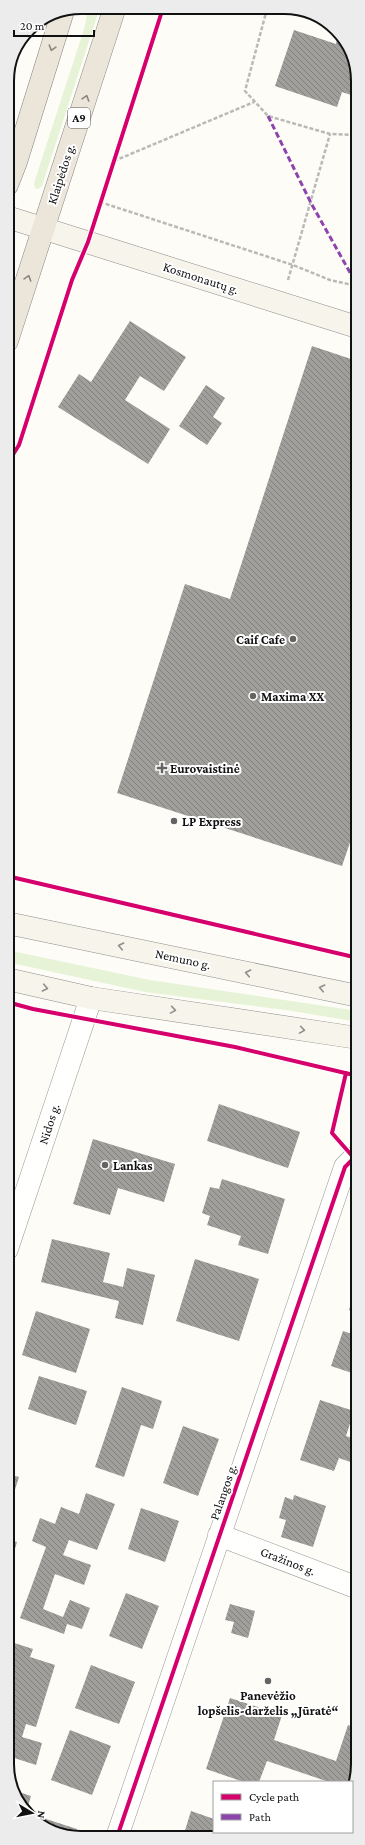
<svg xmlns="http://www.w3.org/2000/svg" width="365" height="1845" font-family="'Crimson Pro',serif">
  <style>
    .grass { fill: #e7f3d7 }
    .building { fill: url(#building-back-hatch) }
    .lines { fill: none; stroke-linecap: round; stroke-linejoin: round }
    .minor-casing { stroke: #979795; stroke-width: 23 }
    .secondary-casing { stroke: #8e8d8b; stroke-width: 23 }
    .trunk-casing { stroke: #858482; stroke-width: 23 }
    .path { stroke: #b9b9b8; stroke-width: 2.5; stroke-dasharray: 4 2; stroke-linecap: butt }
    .minor { stroke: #fffffe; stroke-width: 22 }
    .secondary { stroke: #f6f4eb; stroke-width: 22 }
    .trunk { stroke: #ece5da; stroke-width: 22 }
    .quiet { stroke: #8e44ad; stroke-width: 3; stroke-dasharray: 6 3; stroke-linecap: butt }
    .cycleway-casing { stroke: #fff; stroke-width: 6 }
    .cycleway { stroke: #d6006c; stroke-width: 4 }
    .oneway { stroke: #898680 }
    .oneway2 { stroke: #8f8e89 }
    .poi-dot { fill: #646362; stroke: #fff; stroke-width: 1.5 }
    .labels { text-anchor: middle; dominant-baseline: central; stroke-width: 4; stroke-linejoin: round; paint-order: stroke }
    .shield { fill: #fff; stroke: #585858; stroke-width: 1 }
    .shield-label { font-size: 12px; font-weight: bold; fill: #111 }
    .street-label { font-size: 13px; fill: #111; stroke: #fff }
    .poi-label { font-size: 13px; font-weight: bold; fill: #111; stroke: #fff; text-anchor: start }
    .rim { fill: none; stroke: #111; stroke-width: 2 }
  </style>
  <defs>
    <pattern id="building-back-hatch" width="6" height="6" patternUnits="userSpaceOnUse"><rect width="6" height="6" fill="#a19f9c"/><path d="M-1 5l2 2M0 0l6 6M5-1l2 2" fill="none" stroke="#82807e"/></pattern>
  </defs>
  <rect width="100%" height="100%" fill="#fdfcf7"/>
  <path class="grass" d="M88,7H100L42,186L38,189L35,188L34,183L85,26Z
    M7,950L150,980L358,1011V1022L292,1011L145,992L7,962Z"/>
  <path class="building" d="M294,30L336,44L339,32L357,72V97L342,92L337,107L275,86Z
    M130,321L186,357L164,391L140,376L125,400L170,429L148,464L58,407L79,374L91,382Z
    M312,346L357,361L358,819L342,866L117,793L185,584L230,599Z
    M206,385L225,398L213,417L222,423L207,445L179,426Z
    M219,1104L300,1132L288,1168L207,1141Z
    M93,1139L175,1164L164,1202L118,1188L110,1215L73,1204Z
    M222,1179L285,1199L268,1254L238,1245L241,1236L207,1225L210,1216L202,1213L210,1187L219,1189Z
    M52,1239L110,1253L103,1282L123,1287L127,1268L155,1275L143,1325L115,1318L119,1301L41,1282Z
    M195,1259L259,1279L239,1341L176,1321Z
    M357,1284L358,1285V1313L349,1310Z
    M36,1311L90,1329L76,1373L22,1355Z
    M343,1331L358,1336V1375L331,1366Z
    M39,1376L87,1391L76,1425L28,1409Z
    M122,1387L162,1401L153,1429L141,1425L124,1477L95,1467Z
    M320,1400L354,1411L346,1436L358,1440V1449L353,1463L339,1458L334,1471L300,1460Z
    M183,1426L219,1439L198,1496L163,1483Z
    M8,1474L19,1477L8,1512Z
    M86,1493L115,1504L97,1550L69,1540L63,1555L91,1565L84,1585L55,1574L43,1609L63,1617L70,1600L90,1608L82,1629L67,1624L64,1634L20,1618L46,1547L32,1541L40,1518L55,1524L61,1507L79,1514Z
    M294,1495L326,1506L313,1547L281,1537L286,1520L279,1518L285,1497L293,1500Z
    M141,1508L179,1521L165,1562L128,1549Z
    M8,1540L17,1542L8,1573Z
    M126,1593L159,1606L142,1649L109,1636Z
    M230,1604L255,1611L248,1638L231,1633L234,1622L225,1620Z
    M8,1641L33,1649L30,1657L55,1665L36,1727L26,1724L22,1737L42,1743L36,1765L8,1756Z
    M91,1665L135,1682L119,1724L75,1708Z
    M230,1698L282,1715L274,1740L336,1761L348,1725L358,1728V1768L352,1782H329L267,1761L259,1782H244L206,1769Z
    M70,1730L111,1746L92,1795L51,1780Z
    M16,1791L31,1796L26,1813Z
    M191,1811L214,1819V1832H243L241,1837H183Z
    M43,1818L77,1829L75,1837H67L42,1822Z"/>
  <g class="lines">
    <defs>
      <path id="minor" d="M7,1249L91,998
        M219,1535L358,1588
        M117,1837L345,1167L354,1158"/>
      <path id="secondary" d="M7,217L357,327
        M7,923L358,996
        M7,979L91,998L358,1038"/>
      <path id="trunk" d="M7,185L16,162L63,11
        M7,341L115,7"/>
    </defs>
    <use href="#minor" class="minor-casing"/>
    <use href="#secondary" class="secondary-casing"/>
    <use href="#trunk" class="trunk-casing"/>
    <path class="path" d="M267,9L245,91L268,116L330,134L357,135
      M114,161L254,102
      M100,202L293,265L330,280L357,286
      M288,280L330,134"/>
    <use href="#minor" class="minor"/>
    <use href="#secondary" class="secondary"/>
    <use href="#trunk" class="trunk"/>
    <path class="quiet" d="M268,116L311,203L357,285"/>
    <defs>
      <path id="cycleway" d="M7,464L19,445L72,280L88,242L163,8
        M7,876L358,958
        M7,1002L33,1009L235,1047L358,1076
        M117,1837L345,1167L354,1158L332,1133L346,1073"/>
    </defs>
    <use href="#cycleway" class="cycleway-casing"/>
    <use href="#cycleway" class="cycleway"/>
  </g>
  <defs><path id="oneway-chevron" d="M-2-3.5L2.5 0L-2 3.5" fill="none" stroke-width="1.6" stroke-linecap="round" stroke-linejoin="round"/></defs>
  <g class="oneway">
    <use href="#oneway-chevron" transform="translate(52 48) rotate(107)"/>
    <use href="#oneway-chevron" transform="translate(86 98) rotate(-72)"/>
    <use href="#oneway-chevron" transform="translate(28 278) rotate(-72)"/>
  </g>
  <g class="oneway2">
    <use href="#oneway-chevron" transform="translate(121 946) rotate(-168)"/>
    <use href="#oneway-chevron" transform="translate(248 973) rotate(-168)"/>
    <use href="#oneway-chevron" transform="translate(45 988) rotate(12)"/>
    <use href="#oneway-chevron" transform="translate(322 988) rotate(-168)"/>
    <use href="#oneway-chevron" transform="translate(173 1010) rotate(9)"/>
    <use href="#oneway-chevron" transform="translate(302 1030) rotate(9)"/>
  </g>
  <g class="poi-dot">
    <circle cx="293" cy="639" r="4"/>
    <circle cx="253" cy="696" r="4"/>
    <path d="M160 762h4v4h4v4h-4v4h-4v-4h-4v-4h4z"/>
    <circle cx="174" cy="821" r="4"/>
    <circle cx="105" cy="1165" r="4"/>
    <circle cx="268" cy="1681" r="4"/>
  </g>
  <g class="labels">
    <rect class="shield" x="68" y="108" width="22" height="20" rx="3"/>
    <g class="shield-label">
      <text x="79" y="118">A9</text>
    </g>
    <g class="street-label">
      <text transform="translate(61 174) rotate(-72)">Klaipėdos g.</text>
      <text transform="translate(201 278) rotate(18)">Kosmonautų g.</text>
      <text transform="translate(183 959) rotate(12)">Nemuno g.</text>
      <text transform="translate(49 1124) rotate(-72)">Nidos g.</text>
      <text transform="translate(223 1492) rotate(-71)">Palangos g.</text>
      <text transform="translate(288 1561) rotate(21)">Gražinos g.</text>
    </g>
    <g class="poi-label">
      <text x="285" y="639" text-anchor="end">Caif Cafe</text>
      <text x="261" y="696">Maxima XX</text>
      <text x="170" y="768">Eurovaistinė</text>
      <text x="182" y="821">LP Express</text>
      <text x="113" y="1165">Lankas</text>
      <text x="268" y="1695" text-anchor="middle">Panevėžio<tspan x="268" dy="15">lopšelis-darželis „Jūratė“</tspan></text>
    </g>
  </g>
  <path d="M0 0H365V1845H0ZM81 14H284A67 67 0 0 1 351 81V1764A67 67 0 0 1 284 1831H81A67 67 0 0 1 14 1764V81A67 67 0 0 1 81 14Z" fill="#ececec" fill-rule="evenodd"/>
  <path class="rim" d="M81 14H284A67 67 0 0 1 351 81V1764A67 67 0 0 1 284 1831H81A67 67 0 0 1 14 1764V81A67 67 0 0 1 81 14Z"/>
  <rect x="213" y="1781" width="140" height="52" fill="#ffffff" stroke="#a0a0a0"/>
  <rect x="221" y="1794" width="20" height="6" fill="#d6006c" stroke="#a0a0a0"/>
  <text x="249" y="1801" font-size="12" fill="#111111">Cycle path</text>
  <rect x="221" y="1814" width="20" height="6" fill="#8e44ad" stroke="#a0a0a0"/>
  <text x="249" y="1821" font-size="12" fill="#111111">Path</text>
  <g transform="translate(32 1813) rotate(100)" stroke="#ffffff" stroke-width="3" paint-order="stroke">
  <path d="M0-3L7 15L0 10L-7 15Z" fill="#111111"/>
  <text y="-6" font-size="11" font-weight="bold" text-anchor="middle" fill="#111111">N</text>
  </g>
  <path d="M14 30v6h80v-6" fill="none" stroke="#111111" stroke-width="2"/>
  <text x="20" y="30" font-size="12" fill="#111111" stroke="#ffffff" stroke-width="3" paint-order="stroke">20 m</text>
</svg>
